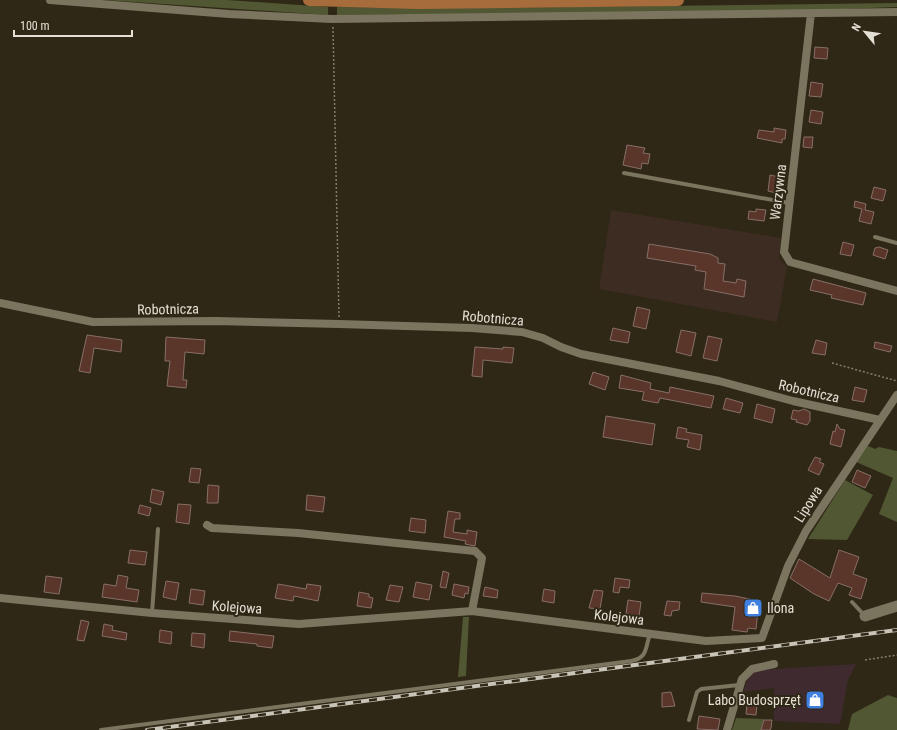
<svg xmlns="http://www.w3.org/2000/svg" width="897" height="730" font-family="'Roboto Condensed',sans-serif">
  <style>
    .commercial { fill: #3e2a2f }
    .industrial { fill: #3d2c22 }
    .green { fill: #505732 }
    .building { fill: #5a352a; stroke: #876f68 }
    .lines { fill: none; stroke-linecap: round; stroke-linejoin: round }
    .path { stroke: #837d6f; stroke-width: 1.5; stroke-dasharray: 2 2; stroke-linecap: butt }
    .lane { stroke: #7b745f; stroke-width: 4 }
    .street { stroke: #7b745f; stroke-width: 8 }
    .secondary { stroke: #7b745f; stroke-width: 11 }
    .primary { stroke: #a76c3c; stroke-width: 12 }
    .rail-casing { stroke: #c8c4b8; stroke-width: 4 }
    .rail { stroke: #2f2816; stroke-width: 2.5; stroke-dasharray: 8; stroke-linecap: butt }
    .labels { text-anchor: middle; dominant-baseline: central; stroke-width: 4; stroke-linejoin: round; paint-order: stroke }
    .street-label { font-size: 14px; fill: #e3dfd4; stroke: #2f2816 }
    .poi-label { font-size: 14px; fill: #e3dfd4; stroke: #2f2816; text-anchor: start }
  </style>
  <rect width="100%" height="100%" fill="#2f2816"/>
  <path class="commercial" d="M856,664L848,680L840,724L774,721V688L743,692L748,678L756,670Z"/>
  <path class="industrial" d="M611,210L781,238L779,259L787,267L777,322L599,289Z"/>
  <path class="green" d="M104,0H227L328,7V15Z
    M897,3V7L791,11L337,15V7L494,8Z
    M868,446L875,449L879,447L897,451V522L879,514L893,478L856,462Z
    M845,480L873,495L847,540L808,539Z
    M463,617H469L466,676L458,677Z
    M888,695L897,698V730H848L852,714Z
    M736,718L764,719L761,730H732Z"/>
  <path class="building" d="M815,47L828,48L827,59L814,58Z
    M811,82L823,84L821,97L809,96Z
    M811,110L823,112L821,124L809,122Z
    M774,128L786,130L785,139H782V143L757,138L759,130L774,132Z
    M804,137H813L812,148L803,147Z
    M627,145L645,148L643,153L650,154L648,164L642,163L641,169L623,165Z
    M770,175L779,177L776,193L768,191Z
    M874,187L886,190L883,201L871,198Z
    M855,201L866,204L865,210L874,212L871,224L859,221L862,209L854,207Z
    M756,209L766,210L764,221L748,219L749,211L756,212Z
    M843,242L854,245L851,256L840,254Z
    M649,244L710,254L718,258V263L725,264L723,281L736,283L737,279L746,281L744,297L704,289L706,272L695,270L696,266L647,258Z
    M879,247L888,250L885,259L873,255L875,248Z
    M813,279L866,293L863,305L831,298L832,295L810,290Z
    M637,307L650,310L646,329L633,326Z
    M613,328L630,332L628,343L610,340Z
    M681,330L696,333L691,356L676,352Z
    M87,335L122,340L121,352L94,348L90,373L79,371Z
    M708,336L722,339L717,361L703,358Z
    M166,337L205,340L204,354L185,352L183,380H187L186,388L167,386L170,361H165Z
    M816,340L827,343L825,355L812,353Z
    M875,342L892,346L890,352L874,348Z
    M475,347L503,349V347L514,348L512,363L483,360L482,377L472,376Z
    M593,372L609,377L605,390L589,384Z
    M621,375L651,383L650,389L669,393L670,387L714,396L711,408L660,398L658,403L642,400L644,392L619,388Z
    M855,387L867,390L864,402L852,400Z
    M726,398L743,403L740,413L723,409Z
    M757,404L775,409L772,423L754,418Z
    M804,409L810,412V421L807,425L796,422L797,420L791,419L793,410L799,411Z
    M606,416L655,424L652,445L603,437Z
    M837,424L840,429L845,430L841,447L830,444L833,431L835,432Z
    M678,427L687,429L686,432L702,435L700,450L687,447L689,440L676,438Z
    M815,457L821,459L819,462L824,464L819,475L808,470Z
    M191,468L201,469L199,483L189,482Z
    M857,470L871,476L865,488L852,482Z
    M208,485L219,486L218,503H207Z
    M152,489L164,492L161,505L150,502Z
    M307,495L325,497L323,512L306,510Z
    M178,504L191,505L189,524L176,522Z
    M140,505L151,508L149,516L138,513Z
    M448,511L460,513V519H455L453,532L467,534V530L477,532L475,546L465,544L466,541L444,537Z
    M411,518L426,520L425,533L409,531Z
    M130,550L147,552L145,565L128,563Z
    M839,550L859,557L853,574L867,579L861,599L849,595L852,588L838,583L829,601L814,594L790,578L799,559L830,578Z
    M443,571L449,573L446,588L440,587Z
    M118,575L128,577L126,588L139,590L137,602L102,597L104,584L116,586Z
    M46,576L62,578L59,594L44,592Z
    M615,578L630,580L629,588L620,587L619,593L613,592Z
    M166,581L179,583L176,600L163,597Z
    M416,582L432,585L429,600L413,597Z
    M278,584L306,589L307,584L321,586L318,601L294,596L293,601L275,598Z
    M454,584L469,587L468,594L465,593L464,598L452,595Z
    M390,585L403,587L399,602L386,600Z
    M485,587L498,590L497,598L483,596Z
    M191,589L205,591L203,605L189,603Z
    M544,589L555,591L554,603L542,601Z
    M594,590L603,591L600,609L589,608Z
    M359,592L369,594V597L373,598L371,608L357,606Z
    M702,593L735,596L759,601L756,629L748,628L747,632L732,630L735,607L701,602Z
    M628,600L641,602L639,616L626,614Z
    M667,601L680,602L679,610L672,611L671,616L664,615Z
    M81,620L89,622L84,641L77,640Z
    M104,624L113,626L112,630L127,633L126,640L102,636Z
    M160,630L172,632L171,644L159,642Z
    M230,631L274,636L272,648L257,646V644L229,641Z
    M192,633L205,634L204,648L191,646Z
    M671,692L675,706L662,707V693Z
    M811,693L820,694L819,706L810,705Z
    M747,704L757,705L756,715L746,714Z
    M699,716L720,719L718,730L697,729Z
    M764,720H772L771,728L770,730H761Z"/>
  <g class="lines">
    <path class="path" d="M333,27L339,317
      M832,363L897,381
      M865,660L897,655"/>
    <path class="lane" d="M624,173L789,203
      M875,237L897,243
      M852,602L865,616
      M152,613L158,529
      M689,720L697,692L701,689L739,685
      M101,730L631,661C648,658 645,648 650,634"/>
    <path class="street" d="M50,0L229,14L332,19L897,12
      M811,13L784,252L790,262L897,291
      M0,303L93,322L216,321L339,324L472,328L522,332L543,338L561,347L581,354L719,381L793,401L880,420
      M207,525L212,528L298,533L475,551L482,558L472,611
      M0,598L152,613L299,624L472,611L706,641L762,638L788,566L806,531L897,395
      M727,730L742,679L752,669L774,664"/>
    <path class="secondary" d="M865,616L897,606"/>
    <path class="primary" d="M309,0L418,3L678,0"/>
    <defs>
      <path id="rail" d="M147,730L897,630"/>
    </defs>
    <use href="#rail" class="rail-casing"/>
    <use href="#rail" class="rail"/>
  </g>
  <defs>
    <symbol id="shop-square" viewBox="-11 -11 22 22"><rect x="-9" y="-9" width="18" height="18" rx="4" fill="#3f7fe0" stroke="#2f2816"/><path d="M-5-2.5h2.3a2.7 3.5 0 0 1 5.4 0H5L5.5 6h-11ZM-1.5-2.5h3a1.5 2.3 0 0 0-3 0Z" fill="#fff"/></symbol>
  </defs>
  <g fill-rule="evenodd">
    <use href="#shop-square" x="742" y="597" width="22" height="22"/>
    <use href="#shop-square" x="804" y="689" width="22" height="22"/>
  </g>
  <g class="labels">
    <g class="street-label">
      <text transform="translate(778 192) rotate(-83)">Warzywna</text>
      <text transform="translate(168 309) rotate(-1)">Robotnicza</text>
      <text transform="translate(493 318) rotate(5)">Robotnicza</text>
      <text transform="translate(809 391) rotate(13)">Robotnicza</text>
      <text transform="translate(808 504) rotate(-58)">Lipowa</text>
      <text transform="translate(237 607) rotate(4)">Kolejowa</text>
      <text transform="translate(619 617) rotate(7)">Kolejowa</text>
    </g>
    <g class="poi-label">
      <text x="767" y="608">Ilona</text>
      <text x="801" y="700" text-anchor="end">Labo Budosprzęt</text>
    </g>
  </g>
  <g transform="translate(865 32) rotate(299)" stroke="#2f2816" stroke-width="3" paint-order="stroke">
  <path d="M0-3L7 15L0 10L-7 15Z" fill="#e3dfd4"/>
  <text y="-6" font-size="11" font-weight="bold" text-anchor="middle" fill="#e3dfd4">N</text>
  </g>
  <path d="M14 30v6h118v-6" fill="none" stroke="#e3dfd4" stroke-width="2"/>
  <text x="20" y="30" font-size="12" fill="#e3dfd4" stroke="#2f2816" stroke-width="3" paint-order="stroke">100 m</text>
</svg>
